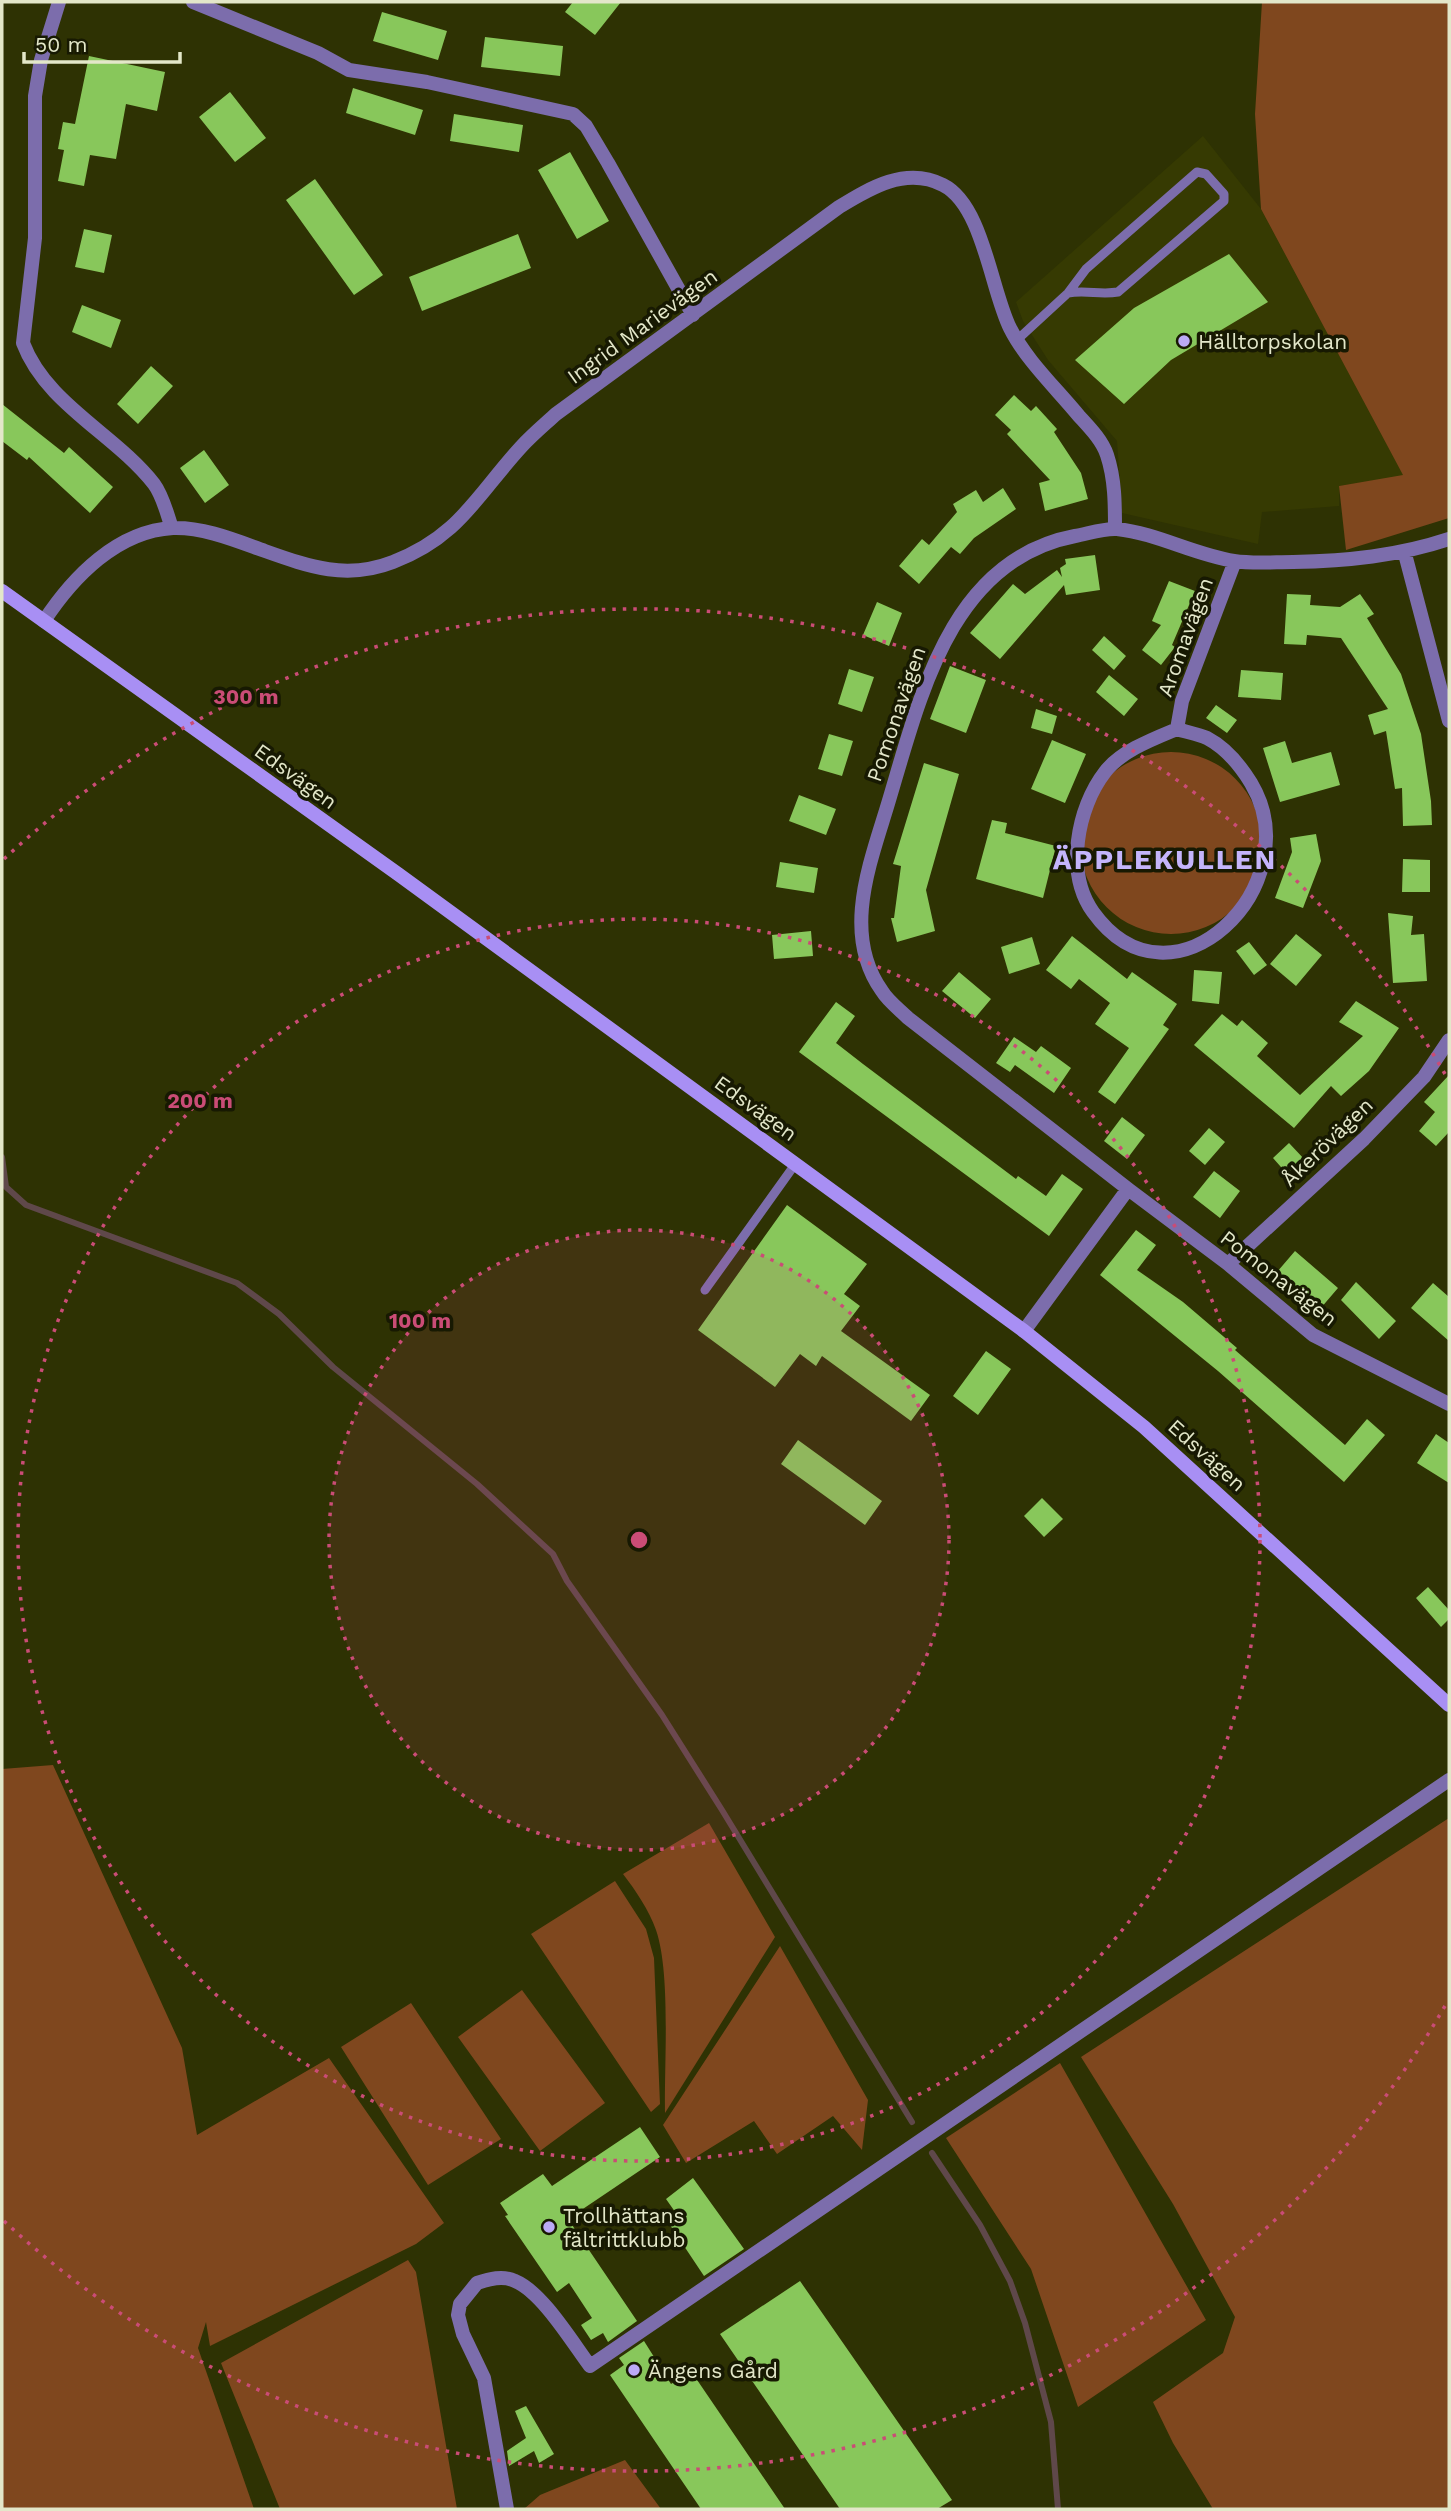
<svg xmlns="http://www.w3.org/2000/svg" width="1451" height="2511" font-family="'Work Sans',sans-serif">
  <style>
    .built { fill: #363a02 }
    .green { fill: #7f471e }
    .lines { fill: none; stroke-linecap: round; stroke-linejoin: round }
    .stream { stroke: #5f484a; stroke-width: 6 }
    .building { fill: #88c75b }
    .lane { stroke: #7c6dac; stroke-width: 9 }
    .street { stroke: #7c6dac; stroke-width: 14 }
    .secondary { stroke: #a88ff4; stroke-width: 14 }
    .ring { fill: none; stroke: #ca4c76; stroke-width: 3.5; stroke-dasharray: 3.5 7 }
    .poi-dot { fill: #bbaaf6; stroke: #171902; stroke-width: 2.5 }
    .labels { text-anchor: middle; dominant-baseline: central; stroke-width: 7; stroke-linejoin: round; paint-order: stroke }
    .street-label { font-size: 21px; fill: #e3e7c9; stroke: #171902 }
    .poi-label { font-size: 21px; fill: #e3e7c9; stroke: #171902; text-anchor: start }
    .district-label { font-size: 28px; font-weight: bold; letter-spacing: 2px; fill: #c4b4fb; stroke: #171902 }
    .centre { fill: #ca4c76; stroke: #171902; stroke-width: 3.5 }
    .ring-label { font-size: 21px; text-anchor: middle; font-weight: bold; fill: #ca4c76; stroke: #171902; stroke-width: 7; stroke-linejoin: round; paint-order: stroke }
  </style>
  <rect width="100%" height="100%" fill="#2e3203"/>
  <path class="built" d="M1203,136L1261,209L1404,476L1339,486V506L1262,512L1258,544L1122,513L1117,441L1048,360L1023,321L1016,302Z"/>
  <path class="green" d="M1262,2H1449V518L1346,550L1339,486L1403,475L1261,209L1255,114Z
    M1080 843a91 91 0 1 1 182 0a91 91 0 1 1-182 0Z
    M53,1765L182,2048L197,2135L329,2058L444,2223L416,2244L210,2346L206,2322L198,2348L254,2509H2V1769Z
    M1449,1818V2509H1213L1173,2443L1153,2402L1223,2353L1235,2317L1173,2204L1081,2057Z
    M709,1823L775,1937L665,2113C664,2065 671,1974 656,1930C649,1910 636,1891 623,1874Z
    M615,1881L646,1929L654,1958L660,2104L651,2112L531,1934Z
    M780,1946L868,2100L862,2150L833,2116L777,2154L754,2121L686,2163L663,2125Z
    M522,1990L605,2103L540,2151L458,2037Z
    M411,2003L501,2139L428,2185L341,2047Z
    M1060,2063L1206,2320L1078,2407L1031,2269L946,2138Z
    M408,2260L416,2272L457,2509H280L221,2363Z
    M625,2460L661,2509H524L540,2495Z"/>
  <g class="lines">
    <path class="stream" d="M2,1157L6,1187L26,1205L237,1283L279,1314L333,1367L477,1484L553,1554L567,1581L662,1715L722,1810L912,2122
      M932,2153L980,2225L1010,2281L1025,2323L1051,2422L1058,2509"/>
  </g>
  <path class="building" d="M573,2H621L595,35L565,12Z
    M382,12L447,31L438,60L373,41Z
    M485,37L563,46L560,76L481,67Z
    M89,56L165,72L157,111L126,104L116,159L90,155L84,186L58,181L64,150L58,149L63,122L75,124Z
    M353,88L423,110L415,135L346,113Z
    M230,92L266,138L235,162L199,117Z
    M454,114L523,125L519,152L450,141Z
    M570,152L609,221L577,239L538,170Z
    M315,179L383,275L354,295L286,200Z
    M84,229L112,235L104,273L75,267Z
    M518,234L531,268L422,311L409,277Z
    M1229,254L1268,302L1171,360L1124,404L1075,360L1134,308Z
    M82,305L121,320L111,348L72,332Z
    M151,366L173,386L138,424L117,404Z
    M1014,395L1031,411L1036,406L1057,429L1054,432L1081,473L1088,499L1045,511L1039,483L1050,480L1007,434L1011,430L995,415Z
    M2,404L64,453L69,447L113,487L90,513L29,457L27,460L2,441Z
    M204,450L229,485L205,503L180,468Z
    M1003,488L1016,509L974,538L960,554L951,547L919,584L899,566L922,539L929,545L957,512L953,504L976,490L983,502Z
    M1095,555L1100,590L1066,595L1064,585L1000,659L970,633L1013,584L1025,594L1057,570L1062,577L1060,568L1066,564L1065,559Z
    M1169,581L1195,591L1172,645L1175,647L1161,665L1142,650L1161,625L1152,621Z
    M1287,594L1311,595L1310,605L1340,607L1360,594L1374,614L1367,618L1401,674L1421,734L1431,801L1432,825L1403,826L1402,788L1395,789L1386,731L1374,735L1368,715L1388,709L1341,638L1307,635L1306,645L1284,644Z
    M877,602L902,613L889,646L863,635Z
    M1104,636L1126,656L1114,670L1092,650Z
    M950,666L986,680L966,733L930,719Z
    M849,669L874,677L862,712L838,704Z
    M1241,670L1283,673L1281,700L1238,697Z
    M1109,675L1138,699L1124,716L1096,692Z
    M1216,705L1237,720L1227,733L1206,718Z
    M1036,709L1057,716L1052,734L1031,728Z
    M829,734L853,741L842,776L818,769Z
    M1052,740L1086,754L1065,803L1031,789Z
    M1285,741L1292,763L1331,752L1340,785L1280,802L1263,748Z
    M924,763L959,774L926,890L935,931L897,942L891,918H894L901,866L893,864Z
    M799,795L836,809L826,835L789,821Z
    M992,820L1007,823L1005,833L1056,846L1043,898L976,879Z
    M1316,834L1321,861L1303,908L1275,898L1292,852L1290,838Z
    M1403,859L1430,860V892H1402Z
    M780,862L818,868L814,893L776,887Z
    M1388,913L1413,916L1411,935L1424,934L1427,981L1393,983Z
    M811,931L813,956L774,959L772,935Z
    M1296,934L1322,955L1296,986L1270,964Z
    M1072,936L1127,979L1132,972L1177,1004L1163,1025L1169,1029L1115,1104L1098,1092L1129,1048L1095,1024L1110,1003L1079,979L1071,989L1046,970Z
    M1032,937L1040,964L1009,974L1001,947Z
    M1249,942L1267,965L1254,975L1236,951Z
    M1194,970L1222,972L1219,1004L1192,1001Z
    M959,972L991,999L975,1018L942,991Z
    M1356,1001L1399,1028L1369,1071L1341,1096L1331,1086L1294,1128L1194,1045L1222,1014L1237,1026L1242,1020L1268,1043L1257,1056L1300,1095L1363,1036L1339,1022Z
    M836,1002L855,1016L836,1043L863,1064L1016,1179L1018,1176L1046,1196L1062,1174L1083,1189L1049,1236L799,1052Z
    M1014,1037L1036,1052L1041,1046L1071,1068L1054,1093L1015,1065L1010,1072L996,1063Z
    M1449,1075V1132L1436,1146L1419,1131L1435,1112L1424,1102Z
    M1122,1117L1145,1135L1127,1159L1104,1141Z
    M1209,1128L1225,1142L1205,1165L1189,1151Z
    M1289,1143L1305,1160L1288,1175L1273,1158Z
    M1214,1171L1240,1191L1220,1218L1193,1197Z
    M787,1205L867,1264L844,1294L860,1306L841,1331L930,1395L911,1421L822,1356L816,1366L800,1354L775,1387L698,1330Z
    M1136,1230L1156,1245L1137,1270L1183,1302L1237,1348L1235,1350L1345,1445L1367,1419L1385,1435L1344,1482L1218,1371L1100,1275Z
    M1295,1251L1338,1288L1320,1309L1277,1272Z
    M1356,1282L1396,1321L1379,1339L1341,1300Z
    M1433,1283L1449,1297V1341L1411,1308Z
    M986,1351L1011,1369L978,1415L953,1396Z
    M1436,1434L1449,1443V1483L1417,1463Z
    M798,1440L882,1501L865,1525L781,1464Z
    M1042,1498L1063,1519L1044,1537L1024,1516Z
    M1428,1587L1449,1610V1619L1441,1627L1416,1598Z
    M640,2127L660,2157L568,2219L637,2321L608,2342L603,2333L591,2340L581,2325L592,2318L569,2283L557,2292L505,2216L508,2215L500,2203L543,2174L552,2186Z
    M693,2178L744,2249L704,2276L668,2222L678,2216L666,2199Z
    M800,2281L952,2500L937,2509H840L720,2334Z
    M644,2341L671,2384L691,2371L785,2509H701L610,2375L624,2365L619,2358Z
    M526,2406L554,2454L539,2463L534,2451L509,2466L507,2451L526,2438L515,2411Z"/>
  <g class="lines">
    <path class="lane" d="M1017,340L1068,293L1086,269L1197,172L1206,174L1224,194V201L1118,292C1101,295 1086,290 1068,293
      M705,1290L796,1163"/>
    <path class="street" d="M59,2L41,60L35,96V238L23,343C46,404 115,434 154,484C163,496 167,514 172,528
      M193,2L318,53L349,70L427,82L573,114L586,126L608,163L693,315
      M1405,554L1449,721
      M44,621C73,577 117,531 173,528C204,527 237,541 265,551C310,567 347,580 393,562C459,537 477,495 521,447C532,435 544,425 556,414L839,207C870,188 906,166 943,185C983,205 991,290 1010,328C1026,360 1056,388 1079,416C1089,427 1102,440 1107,455C1115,479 1115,504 1115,529
      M1177,729C1186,732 1198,734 1207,738C1226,748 1240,765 1251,783C1312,885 1172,1022 1093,912C1065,873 1077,808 1105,772C1121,751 1153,739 1177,729Z
      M1177,729L1182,701L1235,561
      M1128,1189L1228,1264L1313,1335L1449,1404
      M1228,1264L1364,1139L1424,1077L1449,1040
      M1024,1331L1128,1189L908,1018C899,1009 888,1001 882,991C842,935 869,866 887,807C919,702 948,560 1075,536C1087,534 1104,528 1117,529C1156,533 1195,555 1234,561C1253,564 1274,562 1293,562C1347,561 1398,556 1449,539
      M507,2509L484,2378L463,2334L458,2315L460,2304L477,2283C489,2279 503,2275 515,2281C542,2292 572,2342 590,2366L1449,1780"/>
    <path class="secondary" d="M2,591L398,874L1024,1331L1144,1427L1449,1705"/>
  </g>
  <circle cx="639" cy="1540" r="310" fill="#ca4c76" fill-opacity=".12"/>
  <g class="ring">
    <circle cx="639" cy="1540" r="310"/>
    <circle cx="639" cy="1540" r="621"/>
    <path d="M1445 2006A931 931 0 0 1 4 2221M4 859A931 931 0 0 1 1445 1074"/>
  </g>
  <g class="poi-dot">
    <circle cx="1184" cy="341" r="7"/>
    <circle cx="549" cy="2227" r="7"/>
    <circle cx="634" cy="2370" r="7"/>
  </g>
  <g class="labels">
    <g class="street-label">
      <text transform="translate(642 326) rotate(-36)">Ingrid Marievägen</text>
      <text transform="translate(1185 637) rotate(-70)">Aromavägen</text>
      <text transform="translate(896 714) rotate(-71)">Pomonavägen</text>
      <text transform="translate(296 776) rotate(36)">Edsvägen</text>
      <text transform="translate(756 1108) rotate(36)">Edsvägen</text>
      <text transform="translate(1327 1142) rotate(-44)">Åkerövägen</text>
      <text transform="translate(1279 1278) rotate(38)">Pomonavägen</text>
      <text transform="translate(1207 1455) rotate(42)">Edsvägen</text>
    </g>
    <g class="poi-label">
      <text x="1198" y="341">Hälltorpskolan</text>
      <text x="563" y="2215">Trollhättans<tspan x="563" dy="24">fältrittklubb</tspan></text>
      <text x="648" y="2370">Ängens Gård</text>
    </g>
    <g class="district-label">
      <text x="1165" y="859">ÄPPLEKULLEN</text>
    </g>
  </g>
  <circle cx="639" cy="1540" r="10" class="centre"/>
  <g class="ring-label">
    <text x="246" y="704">300 m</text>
    <text x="200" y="1108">200 m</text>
    <text x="420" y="1328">100 m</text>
  </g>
  <rect width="1451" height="2511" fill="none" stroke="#e3e7c9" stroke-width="7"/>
  <path d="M24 52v10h156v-10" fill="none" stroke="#e3e7c9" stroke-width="3.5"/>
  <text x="35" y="52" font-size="21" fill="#e3e7c9" stroke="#171902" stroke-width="5" paint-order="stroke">50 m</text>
</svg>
